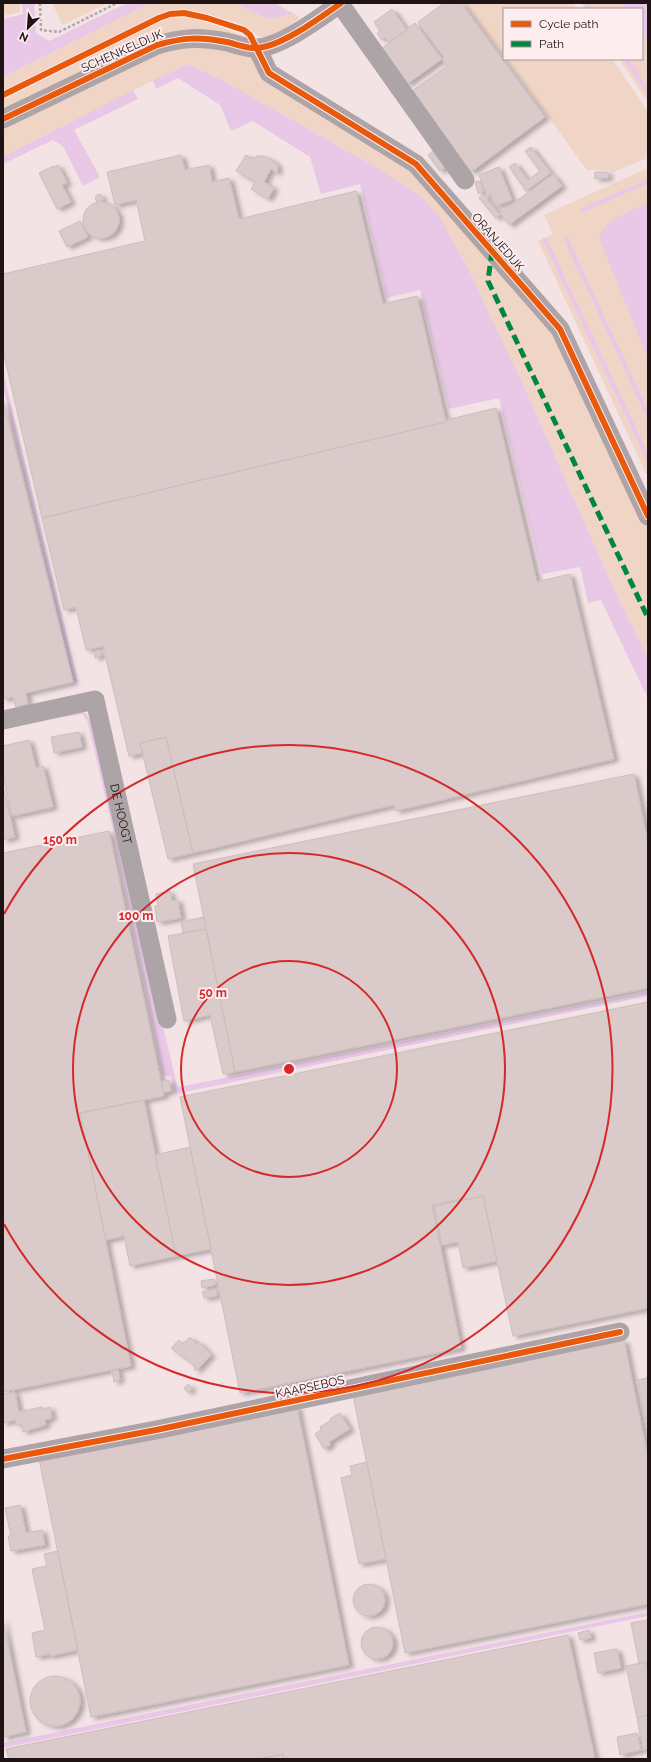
<svg xmlns="http://www.w3.org/2000/svg" width="651" height="1762" font-family="Raleway,sans-serif">
  <style>
    .green { fill: #f0d4c5 }
    .water { fill: #e8c8e6 }
    .lines { fill: none; stroke-linecap: round; stroke-linejoin: round }
    .stream { stroke: #e8c8e6; stroke-width: 4.5 }
    .building { fill: #dacbca; stroke: #ccbebd; filter: url(#shadow) }
    .path { stroke: #b2a8ab; stroke-width: 2.5; stroke-dasharray: 3 2; stroke-linecap: butt }
    .minor { stroke: #ada4a8; stroke-width: 19 }
    .quiet { stroke: #00873e; stroke-width: 5; stroke-dasharray: 10 5; stroke-linecap: butt }
    .cycleway-casing { stroke: #fdedef; stroke-width: 8 }
    .cycleway { stroke: #e8590c; stroke-width: 6 }
    .ring { fill: none; stroke: #d62828; stroke-width: 2 }
    .labels { text-anchor: middle; dominant-baseline: central; stroke-width: 4; stroke-linejoin: round; paint-order: stroke }
    .street-label { font-size: 12px; fill: #1f1314; stroke: #fdedef }
    .centre { fill: #d62828; stroke: #fdedef; stroke-width: 2 }
    .ring-label { font-size: 12px; text-anchor: middle; font-weight: bold; fill: #d62828; stroke: #fdedef; stroke-width: 4; stroke-linejoin: round; paint-order: stroke }
  </style>
  <defs>
    <filter id="shadow"><feDropShadow dx="4.5" dy="2.5" stdDeviation="2" flood-color="#0004"/></filter>
  </defs>
  <rect width="100%" height="100%" fill="#f3e3e5"/>
  <path class="green" d="M3,3H20V12L3,16Z
    M52,3H108L63,25Z
    M150,3H235L268,19L294,14L300,17L273,40C257,38 257,33 243,26C237,22 229,21 223,19C198,10 182,7 156,16L3,92V77Z
    M464,3H573L577,9H504V57Z
    M581,3H648V102L619,59H642V9H585Z
    M184,17L207,22L244,36L245,40L204,31L3,117V100L161,21L173,18Z
    M177,44L246,51L404,163L552,325L648,522V658L617,596L525,389L379,169L222,80L192,66H182L3,157V123Z
    M506,59H612L648,112V158L613,172L609,170H587Z
    M648,168V478L538,241L553,234L544,215Z"/>
  <path class="water" d="M22,3H34L36,33L49,41L127,3H150L3,77V19L23,14Z
    M235,3H274L294,14L268,19Z
    M621,3H648V43L642,34V9H625Z
    M183,66H192L222,80L379,169L422,197L440,218L469,271L525,389L617,596L648,658V699L601,600L588,603L580,567L542,574L499,398L449,409L420,290L387,298L360,184L321,194L310,157L253,121L231,131L220,105L178,78L156,89L153,80Z
    M133,90L138,99L74,130L100,177L83,186L63,146L53,140L3,164V157Z
    M648,203V359L599,238C604,219 631,211 648,203Z
    M3,371L78,682H74L3,386Z
    M80,711L86,713L90,720L177,1085L179,1087L648,992V996L175,1094L171,1077L163,1075L112,826L87,720L82,714L51,719L50,717Z
    M648,1612V1616L3,1748V1743Z"/>
  <g class="lines">
    <path class="stream" d="M587,3L591,9
      M626,59L648,92
      M583,210L648,181
      M566,239L648,415
      M545,240L648,458"/>
  </g>
  <path class="building" d="M444,3H461L545,117L471,172L412,91L447,66L442,59L444,57L418,22Z
    M392,9L407,30L389,42L385,37L382,40L377,33L380,31L374,22Z
    M415,23L442,59L407,84L381,49Z
    M531,147L551,173L526,191L509,167L515,163L528,180L540,171L525,151Z
    M433,151L446,167L440,171L428,155Z
    M181,155L185,170L209,165L212,182L229,178L239,219L356,191L383,304L417,296L446,422L42,518L3,351V274L145,241L136,200L115,205L107,172Z
    M246,155L254,159L257,156H264L275,162L278,166L277,173L271,169L264,182L274,188L268,199L251,189L255,182L236,171Z
    M58,165L67,183L62,185L71,202L57,209L39,173L53,166L54,167Z
    M499,167L512,200L496,206L491,194L487,196L479,175Z
    M595,172H608V178L595,179Z
    M553,174L562,186L509,225L500,213Z
    M480,181L484,191L478,193L475,182Z
    M98,194L101,195L103,199L97,202L95,198Z
    M483,194L500,215L496,218L479,198Z
    M83 220a18 18 0 1 1 36 0a18 18 0 1 1-36 0Z
    M80,221L88,237L67,247L59,231Z
    M3,399L73,682L26,693L28,704L16,707L13,697L3,699Z
    M496,408L537,582L570,574L614,759L396,811L394,805L193,853L166,737L140,743L143,753L129,756L103,646L86,650L76,607L64,610L42,518L446,422V420Z
    M100,650L101,656L95,658L94,652Z
    M79,732L82,747L54,753L51,737Z
    M166,737L193,853L168,859L140,743Z
    M29,740L36,768L43,766L53,807L12,816L3,776V746Z
    M634,774L648,843V988L235,1072L193,864Z
    M3,786L15,837L3,840Z
    M109,831L164,1096L80,1113L131,1366L3,1392V853Z
    M170,891L172,901L178,900L181,918L157,922L155,906H158L156,894Z
    M204,917L206,929L183,933L181,922Z
    M206,929L235,1072L223,1074L210,1015L184,1021L168,936Z
    M648,1002V1308L513,1336L483,1196L467,1200V1198L432,1205L461,1348L240,1393L180,1097Z
    M169,1080L171,1091L163,1093L161,1082Z
    M144,1100L176,1256L130,1266L124,1236L106,1240L80,1113Z
    M190,1147L211,1249L176,1256L155,1155Z
    M483,1196L497,1261L463,1268L458,1242L442,1245L434,1206Z
    M214,1279L215,1285L202,1288L201,1281Z
    M216,1289L217,1296L204,1298L202,1292Z
    M190,1337L197,1344L199,1342L211,1355L196,1371L194,1369L196,1368L185,1357L184,1358L171,1348L179,1340L183,1344Z
    M624,1340L648,1457V1604L405,1653L353,1395Z
    M118,1370L120,1380L114,1382L112,1371Z
    M648,1378V1431L638,1380Z
    M188,1384L192,1388L188,1393L184,1388Z
    M15,1392L19,1412L42,1407L43,1409L50,1407L52,1418L45,1420L46,1425L23,1432L21,1424L16,1425L15,1420L3,1423V1394Z
    M297,1407L349,1665L91,1717L39,1459Z
    M340,1413L350,1429L329,1442L331,1444L324,1449L315,1434L321,1430L320,1427L331,1420L330,1419Z
    M367,1462L386,1559L359,1564L341,1478L352,1475L350,1466Z
    M20,1505L26,1533L42,1530L45,1545L11,1551L8,1536H11L5,1508Z
    M58,1551L78,1650L50,1656V1654L36,1657L32,1633L45,1630L32,1569L47,1566L44,1554Z
    M353 1600a16 16 0 1 1 32 0a16 16 0 1 1-32 0Z
    M3,1619L26,1732L3,1737Z
    M648,1620V1671L646,1662L639,1663L631,1623Z
    M361 1643a16 16 0 1 1 32 0a16 16 0 1 1-32 0Z
    M589,1630L591,1638L580,1640L578,1633Z
    M568,1635L595,1759H284L283,1754L258,1759H9L6,1749Z
    M617,1649L621,1668L598,1673L594,1653Z
    M646,1662L648,1671V1715L637,1718L626,1666Z
    M30 1701a25 25 0 1 1 50 0a25 25 0 1 1-50 0Z
    M648,1715V1749L643,1750L637,1718Z
    M637,1733L641,1750L620,1755L617,1737Z
    M283,1754L284,1759H258Z"/>
  <g class="lines">
    <path class="path" d="M40,3L41,30L59,32L117,3"/>
    <g class="minor">
      <path d="M340,4L465,180"/>
      <path d="M257,48L269,73L416,164L560,329L648,516"/>
      <path d="M3,119L157,45C185,37 199,37 227,42C236,44 248,49 257,48C281,47 321,17 341,3"/>
      <path id="s1" d="M3,720L95,700L167,1019"/>
      <path d="M3,1459L156,1430L620,1332"/>
    </g>
    <path class="quiet" d="M492,251L488,281L648,618"/>
    <defs>
      <path id="cycleway" d="M3,95L159,18L170,14L184,13L207,18L244,30L250,35L269,73L416,164L560,329L648,516
        M3,119L157,45C185,37 199,37 227,42C236,44 248,49 257,48C281,47 321,17 341,3
        M3,1459L156,1430L620,1332"/>
    </defs>
    <use href="#cycleway" class="cycleway-casing"/>
    <use href="#cycleway" class="cycleway"/>
  </g>
  <g class="ring">
    <circle cx="289" cy="1069" r="108"/>
    <circle cx="289" cy="1069" r="216"/>
    <path d="M4 914A324 324 0 1 1 4 1224"/>
  </g>
  <g class="labels">
    <g class="street-label">
      <text transform="translate(122 51) rotate(-24)">SCHENKELDIJK</text>
      <text transform="translate(498 242) rotate(49)">ORANJEDIJK</text>
      <text stroke="none"><textPath href="#s1" startOffset="211">DE HOOGT</textPath></text>
      <text transform="translate(310 1387) rotate(-12)">KAAPSEBOS</text>
    </g>
  </g>
  <circle cx="289" cy="1069" r="6" class="centre"/>
  <g class="ring-label">
    <text x="60" y="844">150 m</text>
    <text x="136" y="920">100 m</text>
    <text x="213" y="997">50 m</text>
  </g>
  <rect width="651" height="1762" fill="none" stroke="#1f1314" stroke-width="8"/>
  <rect x="503" y="8" width="140" height="52" fill="#fdedef" stroke="#a49697"/>
  <rect x="511" y="21" width="20" height="6" fill="#e8590c" stroke="#a49697"/>
  <text x="539" y="28" font-size="12" fill="#1f1314">Cycle path</text>
  <rect x="511" y="41" width="20" height="6" fill="#00873e" stroke="#a49697"/>
  <text x="539" y="48" font-size="12" fill="#1f1314">Path</text>
  <g transform="translate(28 28) rotate(205)" stroke="#fdedef" stroke-width="3" paint-order="stroke">
  <path d="M0-3L7 15L0 10L-7 15Z" fill="#1f1314"/>
  <text y="-6" font-size="11" font-weight="bold" text-anchor="middle" fill="#1f1314">N</text>
  </g>
</svg>
